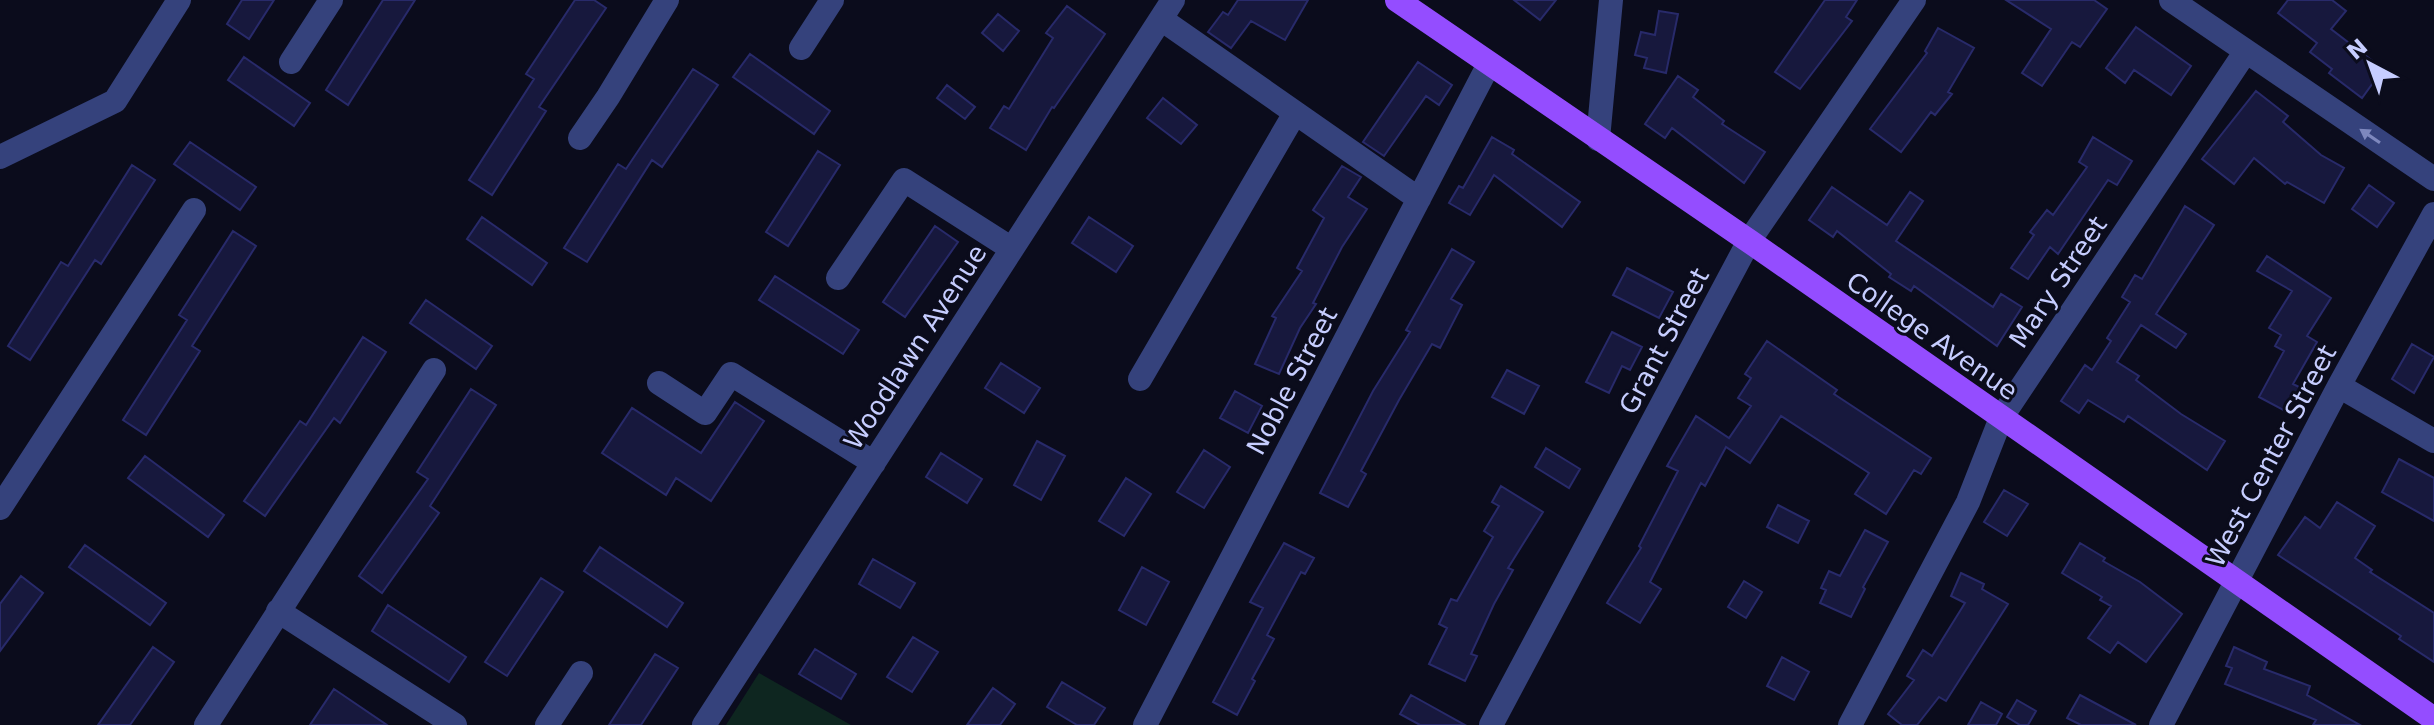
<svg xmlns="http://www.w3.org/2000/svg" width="2434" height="725" font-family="'DejaVu Sans',sans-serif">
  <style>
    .green { fill: #0e2620 }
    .building { fill: #17183d; stroke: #282a6a; stroke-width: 2 }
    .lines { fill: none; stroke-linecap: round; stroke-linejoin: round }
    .minor { stroke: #35427c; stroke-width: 24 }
    .major { stroke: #944dff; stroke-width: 24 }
    .oneway { fill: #7e88be }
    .labels { text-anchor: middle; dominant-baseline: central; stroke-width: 6; stroke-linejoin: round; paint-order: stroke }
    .street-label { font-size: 26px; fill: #c6cdff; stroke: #0b0c1c }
  </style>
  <rect width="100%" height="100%" fill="#0b0c1c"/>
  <path class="green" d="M759,673L851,725H726Z"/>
  <path class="building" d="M242,0H274L249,39L227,24Z
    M383,0H415L348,105L326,90Z
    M575,0H594L606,8L539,107L546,111L492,195L469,180L534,79L526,74Z
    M1238,0H1308L1285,40L1251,21L1231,48L1208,32L1223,12L1228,15Z
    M1514,0H1556L1540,20Z
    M1825,0H1857L1846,17L1852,21L1800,89L1775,72Z
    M2006,0H2094L2107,9L2080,47L2072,42L2042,86L2022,73L2051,29Z
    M2288,0H2332L2346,11L2331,29L2383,69L2362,98L2329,73L2332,69L2310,52L2317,43L2278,13Z
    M1067,6L1105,34L1054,108L1052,107L1026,150L990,128L1004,106L1009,109L1053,38L1046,33Z
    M1659,11L1678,14L1666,73L1644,68L1647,58L1635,55L1641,32L1655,35Z
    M998,14L1019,31L1003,51L982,33Z
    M2136,27L2191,66L2171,95L2134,70L2125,83L2106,68Z
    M1938,28L1974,48L1948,92L1952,94L1935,115L1931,112L1901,152L1870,129L1927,53L1925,51Z
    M750,54L830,111L814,134L733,77Z
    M244,57L310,103L294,126L228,80Z
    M1418,62L1452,85L1439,105L1426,96L1384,156L1363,142Z
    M693,69L718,85L662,167L652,160L587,262L564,248L618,164L626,169Z
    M1678,76L1698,90L1693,97L1724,121L1722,124L1765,152L1744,183L1672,128L1665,138L1645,124Z
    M947,85L975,107L965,119L937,98Z
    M2256,91L2288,116L2283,122L2321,155L2344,168L2324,203L2287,182L2285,184L2254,158L2234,184L2202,159Z
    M1163,98L1197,125L1181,144L1147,118Z
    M1492,137L1514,150L1512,154L1580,202L1562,227L1494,175L1470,215L1449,203L1459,186L1463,188Z
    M2093,137L2132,161L2117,185L2108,180L2058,254L2050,247L2028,279L2011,268L2034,235L2030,232L2047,210L2053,215L2087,167L2079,162Z
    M190,142L256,187L240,210L174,164Z
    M818,151L840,165L788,246L766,232Z
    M132,165L155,180L101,264L95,260L30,360L8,346L61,262L68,266Z
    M1342,166L1361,177L1348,197L1367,209L1342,247L1313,303L1316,304L1300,328L1279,374L1255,364L1276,318L1272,316L1302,271L1297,268L1324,218L1313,210Z
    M2369,185L2394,203L2377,227L2352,209Z
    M1832,187L1887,225L1910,192L1923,201L1896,241L1993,307L2001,294L2022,307L1997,346L1914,286L1911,291L1889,277L1891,274L1837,231L1833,237L1809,220Z
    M2185,206L2214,225L2156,314L2186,334L2176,348L2141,325L2117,362L2139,376L2136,380L2181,414L2225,441L2207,470L2128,416L2124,422L2088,400L2079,413L2061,401L2085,365L2092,370L2111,341L2107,338L2130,302L2122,297L2135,275L2142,279Z
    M482,217L547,263L532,285L467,239Z
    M1089,217L1133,246L1116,272L1072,243Z
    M935,226L958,242L905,317L883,302Z
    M233,231L256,246L192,346L200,351L146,435L123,420L187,320L179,315Z
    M1452,249L1474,262L1451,299L1462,305L1440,348L1432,344L1399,400L1361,471L1366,474L1348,507L1320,493L1373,391L1410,332L1406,330Z
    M2267,256L2331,298L2307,336L2317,342L2293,384L2301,388L2287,412L2259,397L2284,351L2275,346L2281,335L2269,328L2292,291L2257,271Z
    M1627,268L1673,292L1659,318L1613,295Z
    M775,276L859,330L843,354L759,300Z
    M426,300L492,346L476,369L410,323Z
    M1612,332L1642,347L1630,370L1622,366L1609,393L1586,382Z
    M363,337L386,352L340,423L334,418L265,516L244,501L300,421L306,425Z
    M1767,341L1837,390L1834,394L1931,458L1921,474L1914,470L1886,514L1855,494L1869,473L1781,416L1750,463L1726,447L1705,486L1701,483L1650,582L1661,589L1640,623L1607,603L1641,548L1639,546L1678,471L1667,466L1696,416L1729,438L1751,406L1738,398L1751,378L1745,374Z
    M2412,344L2434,357L2414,393L2392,379Z
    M1001,363L1040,388L1024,413L985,388Z
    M1507,370L1539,386L1524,414L1492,397Z
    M471,389L496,405L430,506L439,513L382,593L359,576L428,479L417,472Z
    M1235,391L1262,406L1248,433L1220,418Z
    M735,402L764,421L711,501L676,478L666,495L602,453L632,408L701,453Z
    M1037,441L1065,456L1041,500L1014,485Z
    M1546,448L1580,469L1569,488L1535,467Z
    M1204,450L1230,467L1204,508L1177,492Z
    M941,453L982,479L967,503L926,477Z
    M145,456L224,515L208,537L128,478Z
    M2399,459L2434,478V521L2382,492Z
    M1126,478L1151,494L1124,536L1099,521Z
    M1501,486L1543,512L1508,568L1513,570L1494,604L1471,654L1477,656L1465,681L1429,664L1447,628L1439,624L1451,599L1457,601L1493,537L1484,531L1499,506L1492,502Z
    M2004,490L2028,504L2007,536L1984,522Z
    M2337,502L2375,526L2355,558L2372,570L2370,572L2434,613V662L2399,639L2401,636L2278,555L2305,517L2320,528Z
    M1778,505L1809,521L1798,543L1767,527Z
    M1865,530L1888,542L1863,587L1865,589L1851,617L1820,603L1826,590L1821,588L1829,571L1840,576Z
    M1284,543L1314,558L1305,574L1301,572L1267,635L1274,639L1252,679L1255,681L1237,715L1213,702L1263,608L1250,602Z
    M2080,543L2105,558L2103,561L2140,582L2182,614L2146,662L2118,642L2110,653L2088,638L2111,606L2100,600L2102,597L2062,573Z
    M85,545L166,603L150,625L69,567Z
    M600,547L683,603L667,627L584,571Z
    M873,559L915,583L900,608L859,584Z
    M1142,567L1169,582L1146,625L1119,610Z
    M1961,573L1984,584L1982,589L2008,604L1946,701L1939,697L1917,725H1902L1888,714L1914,680L1907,676L1923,650L1932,656L1965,603L1951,596Z
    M21,576L43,593L0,651V604Z
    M541,578L563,592L507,676L485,662Z
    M1744,581L1762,592L1746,618L1728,607Z
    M388,605L466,657L449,682L372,631Z
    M913,637L938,652L912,692L887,677Z
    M153,647L174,662L130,725H98Z
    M2234,647L2267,662L2264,669L2310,686L2307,695L2360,725H2313L2316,720L2225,684L2232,668L2226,666Z
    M815,649L856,674L841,699L799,674Z
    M655,654L678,668L641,725H609Z
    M1782,657L1809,672L1794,700L1767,686Z
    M1062,682L1105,708L1094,725H1077L1047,707Z
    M993,688L1015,704L1000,725H967Z
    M334,689L387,725H310Z
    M1411,695L1465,725H1420L1400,714Z
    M2080,695L2136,725H2081L2067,718Z
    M2017,700L2036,711L2028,725H2020L2007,717Z
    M1981,702L2002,714L1996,725H1968Z"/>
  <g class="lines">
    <path class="minor" d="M2171,0L2434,179
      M1161,19L1419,199
      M801,48L832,0
      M291,62L331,0
      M580,138L608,97L667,0
      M1598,139L1611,0
      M0,157L115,101L179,0
      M838,278L904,180L1012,249
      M1140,379L1295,113
      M659,383L705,413L731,374L874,463
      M2339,386L2434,441
      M0,508L194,210
      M278,611L455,725
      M206,725L434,370
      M547,725L581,673
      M704,725L1173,0
      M1145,725L1489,64
      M1491,725L1749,241L1914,0
      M1850,725L1968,502L2001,418L2246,51
      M2161,725L2339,386L2434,214"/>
    <path class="major" d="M1397,0L1749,241L2434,719"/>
  </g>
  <defs><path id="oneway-solid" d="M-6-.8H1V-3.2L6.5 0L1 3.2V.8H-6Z" transform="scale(2)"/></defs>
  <use class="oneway" href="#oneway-solid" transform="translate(2370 136) rotate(-146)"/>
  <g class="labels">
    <g class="street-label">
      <text transform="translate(2058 282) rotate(-56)">Mary Street</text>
      <text transform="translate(1932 336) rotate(35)">College Avenue</text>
      <text transform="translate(1664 341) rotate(-62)">Grant Street</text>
      <text transform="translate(915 347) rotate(-57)">Woodlawn Avenue</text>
      <text transform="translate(1292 381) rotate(-62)">Noble Street</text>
      <text transform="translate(2271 456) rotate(-62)">West Center Street</text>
    </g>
  </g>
  <g transform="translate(2370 64) rotate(319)" stroke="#0b0c1c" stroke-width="6" paint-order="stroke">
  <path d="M0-6L14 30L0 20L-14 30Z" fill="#c6cdff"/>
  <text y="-12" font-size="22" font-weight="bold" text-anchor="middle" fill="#c6cdff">N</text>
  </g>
</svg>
